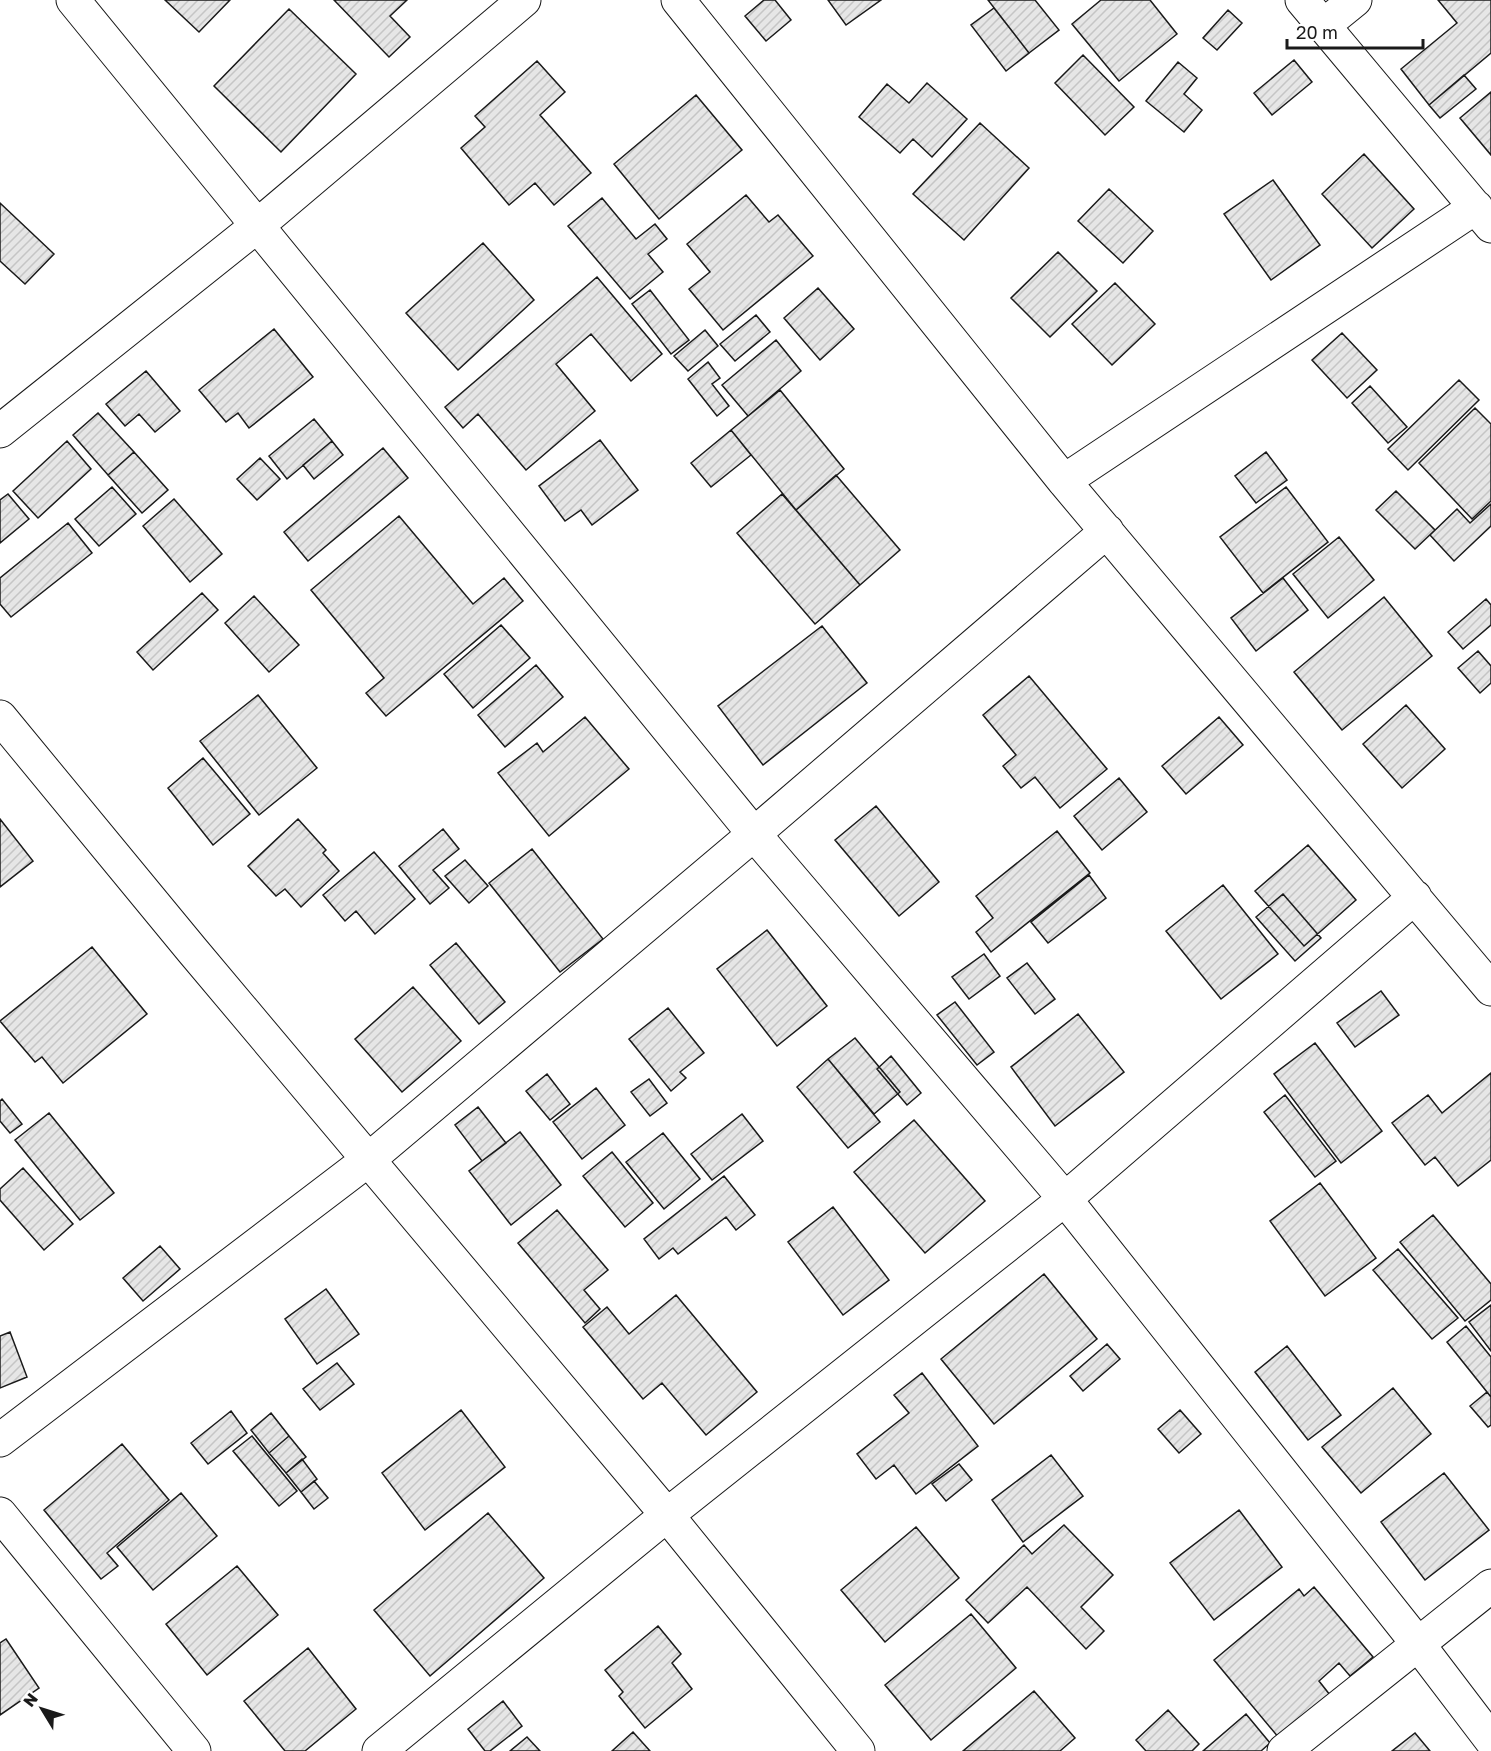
<svg xmlns="http://www.w3.org/2000/svg" width="1491" height="1751" font-family="'Golos Text',sans-serif">
  <style>
    .building { fill: url(#building-hatch); stroke: #1a1a1a; stroke-width: 1.5 }
    .lines { fill: none; stroke-linecap: round; stroke-linejoin: round }
    .street-casing { stroke: #1a1a1a; stroke-width: 35 }
    .street { stroke: #fff; stroke-width: 33 }
  </style>
  <defs>
    <pattern id="building-hatch" width="6" height="6" patternUnits="userSpaceOnUse" patternTransform="scale(1.5)"><rect width="6" height="6" fill="#e6e6e6"/><path d="M-1 1l2-2M0 6l6-6M5 7l2-2" fill="none" stroke="#c5c5c5"/></pattern>
  </defs>
  <rect width="100%" height="100%" fill="#fff"/>
  <path class="building" d="M165,0H230L199,32Z
    M334,0H407L390,16L410,37L389,57Z
    M764,0H775L791,20L766,41L745,16Z
    M828,0H881L846,25Z
    M988,0H1035L1059,30L1029,53Z
    M1101,0H1150L1177,34L1119,81L1072,24Z
    M1438,0H1491V53L1429,105L1401,69L1457,23Z
    M994,8L1029,53L1006,71L971,25Z
    M289,9L356,74L281,152L214,86Z
    M1228,10L1242,23L1217,50L1203,38Z
    M1083,55L1134,107L1105,135L1055,83Z
    M1294,60L1312,82L1272,115L1254,93Z
    M537,61L565,92L540,115L591,173L554,205L535,183L509,205L461,148L485,127L475,116Z
    M1178,62L1197,78L1184,94L1202,110L1184,132L1146,101Z
    M1464,75L1476,89L1440,118L1429,105Z
    M927,83L967,119L932,157L913,139L900,153L859,117L887,84L909,103Z
    M1491,92V155L1460,118Z
    M696,95L742,150L659,219L614,164Z
    M980,123L1029,168L964,240L913,194Z
    M1364,154L1414,209L1372,248L1322,194Z
    M1273,180L1320,245L1271,280L1224,214Z
    M1109,189L1153,231L1123,263L1078,221Z
    M746,195L769,222L778,215L813,256L723,330L689,289L710,272L687,244Z
    M602,198L636,239L655,224L667,239L648,254L663,272L630,299L568,226Z
    M0,203L54,254L25,284L0,261Z
    M483,243L534,300L458,370L406,313Z
    M1058,252L1097,291L1050,337L1011,298Z
    M597,277L662,354L631,381L591,334L556,364L595,411L526,470L478,414L463,428L445,407Z
    M1115,283L1155,324L1112,365L1072,324Z
    M818,288L854,329L820,360L784,318Z
    M650,290L689,340L671,354L632,304Z
    M756,315L770,332L735,361L720,344Z
    M274,329L313,377L249,428L238,413L226,422L199,390Z
    M705,330L718,346L688,371L674,356Z
    M1342,333L1377,370L1347,398L1312,360Z
    M776,340L801,371L748,416L722,385Z
    M708,362L720,378L712,384L729,406L717,416L688,379Z
    M146,371L180,411L155,432L139,414L125,426L106,404Z
    M1459,380L1479,400L1408,470L1388,449Z
    M1370,386L1407,427L1388,443L1352,403Z
    M780,390L844,469L796,510L731,430Z
    M1475,408L1491,424V501L1472,519L1419,463Z
    M98,413L134,452L108,475L73,435Z
    M314,419L332,441L287,479L269,456Z
    M731,430L751,455L711,487L691,463Z
    M600,440L638,490L592,525L581,510L565,521L539,486Z
    M67,441L91,469L38,518L13,491Z
    M332,441L343,455L314,479L303,465Z
    M383,448L408,478L308,561L284,532Z
    M134,452L168,490L142,513L108,475Z
    M1266,452L1287,480L1256,503L1235,476Z
    M260,458L280,479L257,500L237,479Z
    M836,475L900,550L860,585L796,510Z
    M112,487L136,514L99,546L75,519Z
    M1286,487L1328,542L1263,593L1220,537Z
    M1396,491L1435,530L1415,549L1376,510Z
    M8,494L29,519L0,543V500Z
    M782,494L860,585L815,624L737,533Z
    M174,499L222,554L190,582L143,526Z
    M1491,504V526L1454,561L1430,535L1457,509L1470,523Z
    M399,516L473,604L504,578L523,601L386,716L366,693L384,678L311,590Z
    M68,523L92,553L11,617L0,604V578Z
    M1339,537L1374,580L1328,618L1293,574Z
    M1283,578L1308,610L1256,651L1231,618Z
    M202,593L218,610L153,670L137,652Z
    M254,596L299,645L269,672L225,623Z
    M1384,597L1432,656L1342,730L1294,672Z
    M1486,599L1491,605V625L1463,649L1448,632Z
    M501,625L530,658L473,708L444,674Z
    M822,626L867,683L763,765L718,706Z
    M1478,651L1491,666V683L1480,693L1458,668Z
    M536,665L563,697L505,747L478,715Z
    M1029,676L1107,769L1060,808L1035,777L1021,788L1003,766L1016,755L983,715Z
    M258,695L317,768L259,815L200,741Z
    M1406,705L1445,749L1402,788L1363,744Z
    M585,717L629,769L549,836L498,773L537,743L543,752Z
    M1219,717L1243,745L1186,794L1162,766Z
    M203,758L250,814L213,845L168,788Z
    M1119,778L1147,812L1102,850L1074,816Z
    M876,806L939,882L899,916L835,840Z
    M0,819L33,861L0,887Z
    M298,819L326,850L323,853L339,871L301,907L285,889L276,896L248,866Z
    M443,829L459,849L433,870L449,888L430,904L399,866Z
    M1057,831L1090,873L991,952L976,932L993,918L976,896Z
    M1308,845L1356,900L1304,946L1255,891Z
    M532,849L603,939L560,972L489,883Z
    M374,852L415,899L375,934L356,911L345,921L323,895Z
    M465,860L488,886L469,903L445,876Z
    M1089,875L1106,898L1048,943L1031,922Z
    M1223,885L1278,954L1221,999L1166,931Z
    M1283,894L1321,938L1295,961L1256,917Z
    M767,930L827,1006L777,1046L717,969Z
    M456,943L505,1002L479,1024L430,965Z
    M92,947L147,1014L63,1083L42,1057L35,1062L0,1021Z
    M984,954L1000,976L969,999L952,977Z
    M1027,963L1055,999L1035,1014L1007,978Z
    M413,987L461,1041L402,1092L355,1039Z
    M1381,991L1399,1015L1355,1047L1337,1023Z
    M955,1002L994,1052L977,1065L937,1015Z
    M668,1008L704,1053L680,1072L686,1078L671,1091L629,1039Z
    M1078,1014L1124,1072L1055,1126L1011,1067Z
    M855,1038L900,1092L874,1114L828,1059Z
    M1315,1043L1382,1131L1341,1163L1274,1074Z
    M891,1056L921,1093L907,1105L877,1069Z
    M828,1059L880,1122L848,1148L797,1087Z
    M1491,1073V1160L1458,1186L1435,1157L1425,1165L1392,1123L1428,1095L1442,1113Z
    M547,1074L570,1104L550,1120L526,1091Z
    M649,1079L667,1103L650,1116L631,1092Z
    M596,1088L625,1125L582,1159L553,1122Z
    M1285,1095L1336,1161L1315,1177L1264,1112Z
    M2,1099L22,1124L10,1133L0,1121V1101Z
    M478,1107L506,1143L482,1161L455,1125Z
    M49,1113L114,1193L80,1220L15,1140Z
    M742,1114L763,1141L712,1180L691,1154Z
    M914,1120L985,1201L925,1253L854,1172Z
    M520,1132L561,1185L511,1225L469,1171Z
    M663,1133L700,1179L664,1209L626,1162Z
    M612,1152L653,1203L625,1227L583,1176Z
    M23,1168L73,1224L44,1250L0,1200V1189Z
    M724,1176L755,1215L736,1230L726,1217L678,1254L673,1248L659,1259L644,1239Z
    M1320,1183L1376,1258L1325,1296L1270,1221Z
    M833,1207L889,1280L843,1315L788,1242Z
    M557,1210L608,1270L584,1290L600,1309L585,1323L518,1243Z
    M1433,1215L1491,1284V1300L1465,1321L1400,1242Z
    M160,1246L180,1269L143,1301L123,1278Z
    M1398,1249L1458,1318L1432,1339L1373,1270Z
    M1044,1274L1097,1339L994,1424L941,1359Z
    M326,1289L359,1334L317,1364L285,1319Z
    M676,1295L757,1392L706,1435L662,1383L643,1399L583,1327L607,1307L629,1334Z
    M1491,1305V1351L1469,1322Z
    M1466,1326L1491,1357V1397L1447,1342Z
    M10,1332L27,1377L0,1388V1336Z
    M1107,1344L1120,1359L1083,1391L1070,1376Z
    M1287,1346L1341,1415L1308,1440L1255,1372Z
    M337,1363L354,1384L320,1410L303,1389Z
    M922,1373L978,1446L916,1494L894,1465L876,1479L857,1454L909,1413L894,1395Z
    M1393,1388L1431,1434L1361,1493L1322,1447Z
    M1487,1392L1491,1397V1425L1488,1427L1470,1406Z
    M461,1410L505,1467L425,1530L382,1473Z
    M1180,1410L1201,1434L1179,1453L1158,1429Z
    M231,1411L247,1433L208,1464L191,1443Z
    M271,1413L289,1436L269,1453L251,1430Z
    M252,1436L297,1491L279,1506L233,1451Z
    M289,1436L306,1457L286,1473L269,1453Z
    M122,1444L169,1500L107,1553L118,1566L101,1579L44,1510Z
    M1051,1455L1083,1496L1023,1542L992,1500Z
    M302,1459L317,1479L301,1492L286,1473Z
    M959,1464L972,1480L946,1501L932,1484Z
    M1444,1473L1489,1530L1425,1580L1381,1522Z
    M314,1481L328,1498L314,1509L301,1492Z
    M181,1493L217,1536L153,1590L117,1547Z
    M1239,1510L1282,1567L1214,1620L1170,1563Z
    M488,1513L544,1578L430,1676L374,1610Z
    M1064,1525L1113,1575L1081,1607L1104,1631L1086,1649L1027,1587L988,1623L966,1600L1024,1545L1032,1554Z
    M916,1527L959,1578L885,1642L841,1590Z
    M237,1566L278,1615L207,1675L166,1624Z
    M1314,1587L1373,1657L1350,1676L1339,1663L1319,1681L1330,1695L1279,1738L1214,1660L1299,1589L1304,1596Z
    M971,1614L1016,1668L931,1740L885,1685Z
    M658,1626L681,1654L672,1663L692,1689L645,1728L619,1696L623,1692L605,1670Z
    M6,1639L39,1688L0,1715V1643Z
    M308,1648L356,1709L305,1751H285L244,1701Z
    M1034,1691L1075,1738L1060,1751H963Z
    M503,1701L522,1726L490,1751H485L468,1729Z
    M1168,1710L1199,1744L1192,1751H1146L1136,1740Z
    M1246,1714L1270,1743L1261,1751H1203Z
    M633,1732L650,1751H612Z
    M1415,1733L1430,1751H1392Z
    M527,1737L540,1751H510Z"/>
  <g class="lines">
    <defs>
      <path id="street" d="M73,0L754,834L1065,1199L1418,1644L1491,1740
        M678,0L1064,481L1491,989
        M1302,0L1491,226
        M1323,26L1355,0
        M0,431L257,226L524,0
        M1064,481L1476,207
        M0,717L192,950L667,1515L858,1751
        M0,1440L368,1160L754,834L1107,531
        M0,1514L194,1751
        M379,1751L667,1515L1065,1199L1415,897
        M1284,1751L1491,1586"/>
    </defs>
    <use href="#street" class="street-casing"/>
    <use href="#street" class="street"/>
  </g>
  <g transform="translate(42 1709) rotate(308)" stroke="#ffffff" stroke-width="4.5" paint-order="stroke">
  <path d="M0-4.5L10 22L0 15L-10 22Z" fill="#1a1a1a"/>
  <text y="-9" font-size="16" font-weight="bold" text-anchor="middle" fill="#1a1a1a">N</text>
  </g>
  <path d="M1287 39v9h136v-9" fill="none" stroke="#1a1a1a" stroke-width="3"/>
  <text x="1296" y="39" font-size="18" fill="#1a1a1a" stroke="#ffffff" stroke-width="4.5" paint-order="stroke">20 m</text>
</svg>
